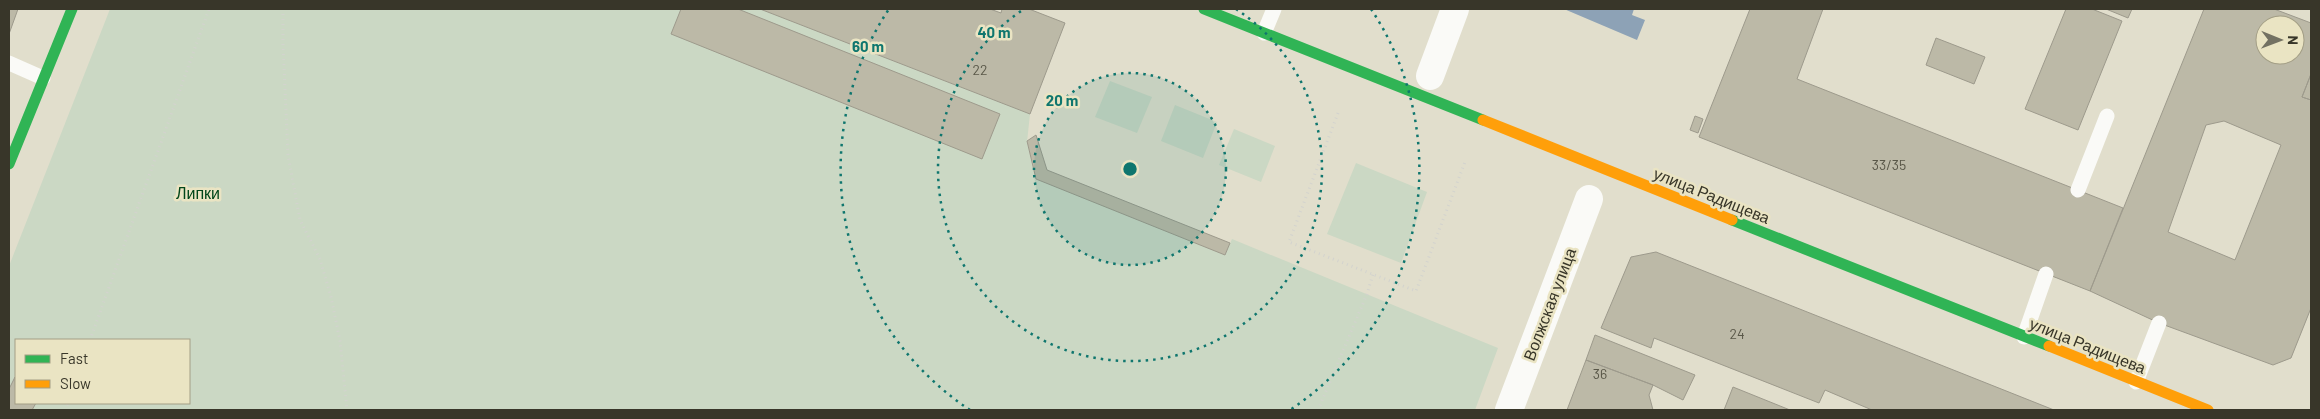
<svg xmlns="http://www.w3.org/2000/svg" width="2320" height="419" font-family="Barlow,sans-serif">
  <style>
    .green { fill: #cbd8c4; fill-rule: evenodd }
    .water { fill: #8da2b6 }
    .building { fill: #bcb9a7; stroke: #9d9a8c; fill-rule: evenodd }
    .lines { fill: none; stroke-linecap: round; stroke-linejoin: round }
    .path { stroke: #d3d3ce; stroke-width: 3; stroke-dasharray: 1 4; stroke-linecap: butt }
    .lane { stroke: #fafaf7; stroke-width: 15 }
    .street { stroke: #fafaf7; stroke-width: 28 }
    .fast { stroke: #30b455; stroke-width: 11 }
    .slow { stroke: #ff9f0a; stroke-width: 11 }
    .ring { fill: none; stroke: #0f766e; stroke-width: 2.5; stroke-dasharray: 2.5 5 }
    .labels { text-anchor: middle; dominant-baseline: central; stroke-width: 5; stroke-linejoin: round; paint-order: stroke }
    .number-label { font-size: 14px; fill: #595748 }
    .park-label { font-size: 16px; fill: #01461a; stroke: #eae4c3 }
    .street-label { font-size: 16px; fill: #383629; stroke: #eae4c3 }
    .centre { fill: #0f766e; stroke: #eae4c3; stroke-width: 2.5 }
    .ring-label { font-size: 15px; text-anchor: middle; font-weight: bold; fill: #0f766e; stroke: #eae4c3; stroke-width: 5; stroke-linejoin: round; paint-order: stroke }
  </style>
  <rect width="100%" height="100%" fill="#e1decc"/>
  <path class="green" d="M110,9H760L1030,114L1027,142L1036,179L1225,255L1232,239L1498,348L1475,410H9V266ZM16,340H189V403H16Z
    M1110,81L1152,97L1137,133L1095,117Z
    M1175,105L1217,122L1203,158L1161,141Z
    M1234,129L1275,146L1261,182L1219,165Z
    M1356,163L1427,192L1401,263L1327,234Z"/>
  <path class="water" d="M1564,9H1634L1632,15L1645,20L1637,40Z"/>
  <path class="building" d="M9,9H18L9,34Z
    M681,9H738L1000,114L982,159L671,34Z
    M760,9H990L1001,13L1002,9H1029L1065,23L1030,114Z
    M1750,9H1823L1797,79L2123,208L2090,291L1699,137Z
    M2066,9H2092L2122,21L2078,130L2025,109Z
    M2106,9H2132L2128,18Z
    M2204,9H2274L2311,23V74L2302,97L2311,100V308L2291,358L2273,365L2159,323L2090,291ZM2265,25H2295V55H2265ZM2224,121L2281,145L2235,260L2168,232L2206,125Z
    M1936,38L1985,57L1974,84L1926,65Z
    M2311,74V100L2302,97Z
    M1695,116L1703,119L1698,133L1690,130Z
    M1036,135L1047,170L1230,243L1225,255L1036,179L1027,141Z
    M1656,252L1966,375L2054,410H1872L1825,390L1819,403L1654,338L1651,348L1601,328L1631,257Z
    M1595,335L1695,375L1683,400L1653,385L1586,360Z
    M1586,360L1653,385L1649,395L1653,410H1567Z
    M15,377L16,403H36L32,410H9V389Z
    M1733,387L1790,410H1724Z"/>
  <g class="lines">
    <path class="path" d="M283,9V45L288,155L300,220L320,259L331,297L340,341L347,410
      M1338,113L1289,242L1416,291L1465,162
      M90,340L209,9
      M65,410L68,403
      M1318,410L1367,294L1373,274"/>
    <path class="lane" d="M1264,33L1274,9
      M9,63L43,78
      M2078,190L2107,116
      M2024,337L2046,274
      M2136,382L2159,323"/>
    <path class="street" d="M1430,76L1455,9
      M1509,410L1589,199"/>
    <path class="fast" d="M1204,9L1483,120
      M9,164L72,9
      M1732,220L2049,346"/>
    <path class="slow" d="M1483,120L1732,220
      M2049,346L2208,410"/>
  </g>
  <circle cx="1130" cy="169" r="96" fill="#0f766e" fill-opacity=".12"/>
  <g class="ring">
    <circle cx="1130" cy="169" r="96"/>
    <path d="M1236 9A192 192 0 1 1 1024 9"/>
    <path d="M970 410A289 289 0 0 1 889 9M1371 9A289 289 0 0 1 1290 410"/>
  </g>
  <g class="labels">
    <g class="number-label">
      <text x="980" y="69">22</text>
      <text x="1889" y="164">33/35</text>
      <text x="1737" y="333">24</text>
      <text x="1600" y="373">36</text>
    </g>
    <g class="park-label">
      <text x="198" y="192">Липки</text>
    </g>
    <g class="street-label">
      <text transform="translate(1712 195) rotate(22)">улица Радищева</text>
      <text transform="translate(1549 304) rotate(-69)">Волжская улица</text>
      <text transform="translate(2088 345) rotate(22)">улица Радищева</text>
    </g>
  </g>
  <circle cx="1130" cy="169" r="8" class="centre"/>
  <g class="ring-label">
    <text x="994" y="38">40 m</text>
    <text x="868" y="52">60 m</text>
    <text x="1062" y="106">20 m</text>
  </g>
  <rect width="2320" height="419" fill="none" stroke="#383629" stroke-width="20"/>
  <rect x="15" y="339" width="175" height="65" fill="#eae4c3" stroke="#a39e85"/>
  <rect x="25" y="355" width="25" height="8" fill="#30b455" stroke="#a39e85"/>
  <text x="60" y="364" font-size="15" fill="#383629">Fast</text>
  <rect x="25" y="380" width="25" height="8" fill="#ff9f0a" stroke="#a39e85"/>
  <text x="60" y="389" font-size="15" fill="#383629">Slow</text>
  <g transform="translate(2280 40) rotate(91)"><circle r="24" fill="#eae4c3" stroke="#a39e85"/>
  <path d="M0-4L9 19L0 12L-9 19Z" fill="#737162"/>
  <text y="-8" font-size="14" font-weight="bold" text-anchor="middle" fill="#383629">N</text>
  </g>
</svg>
